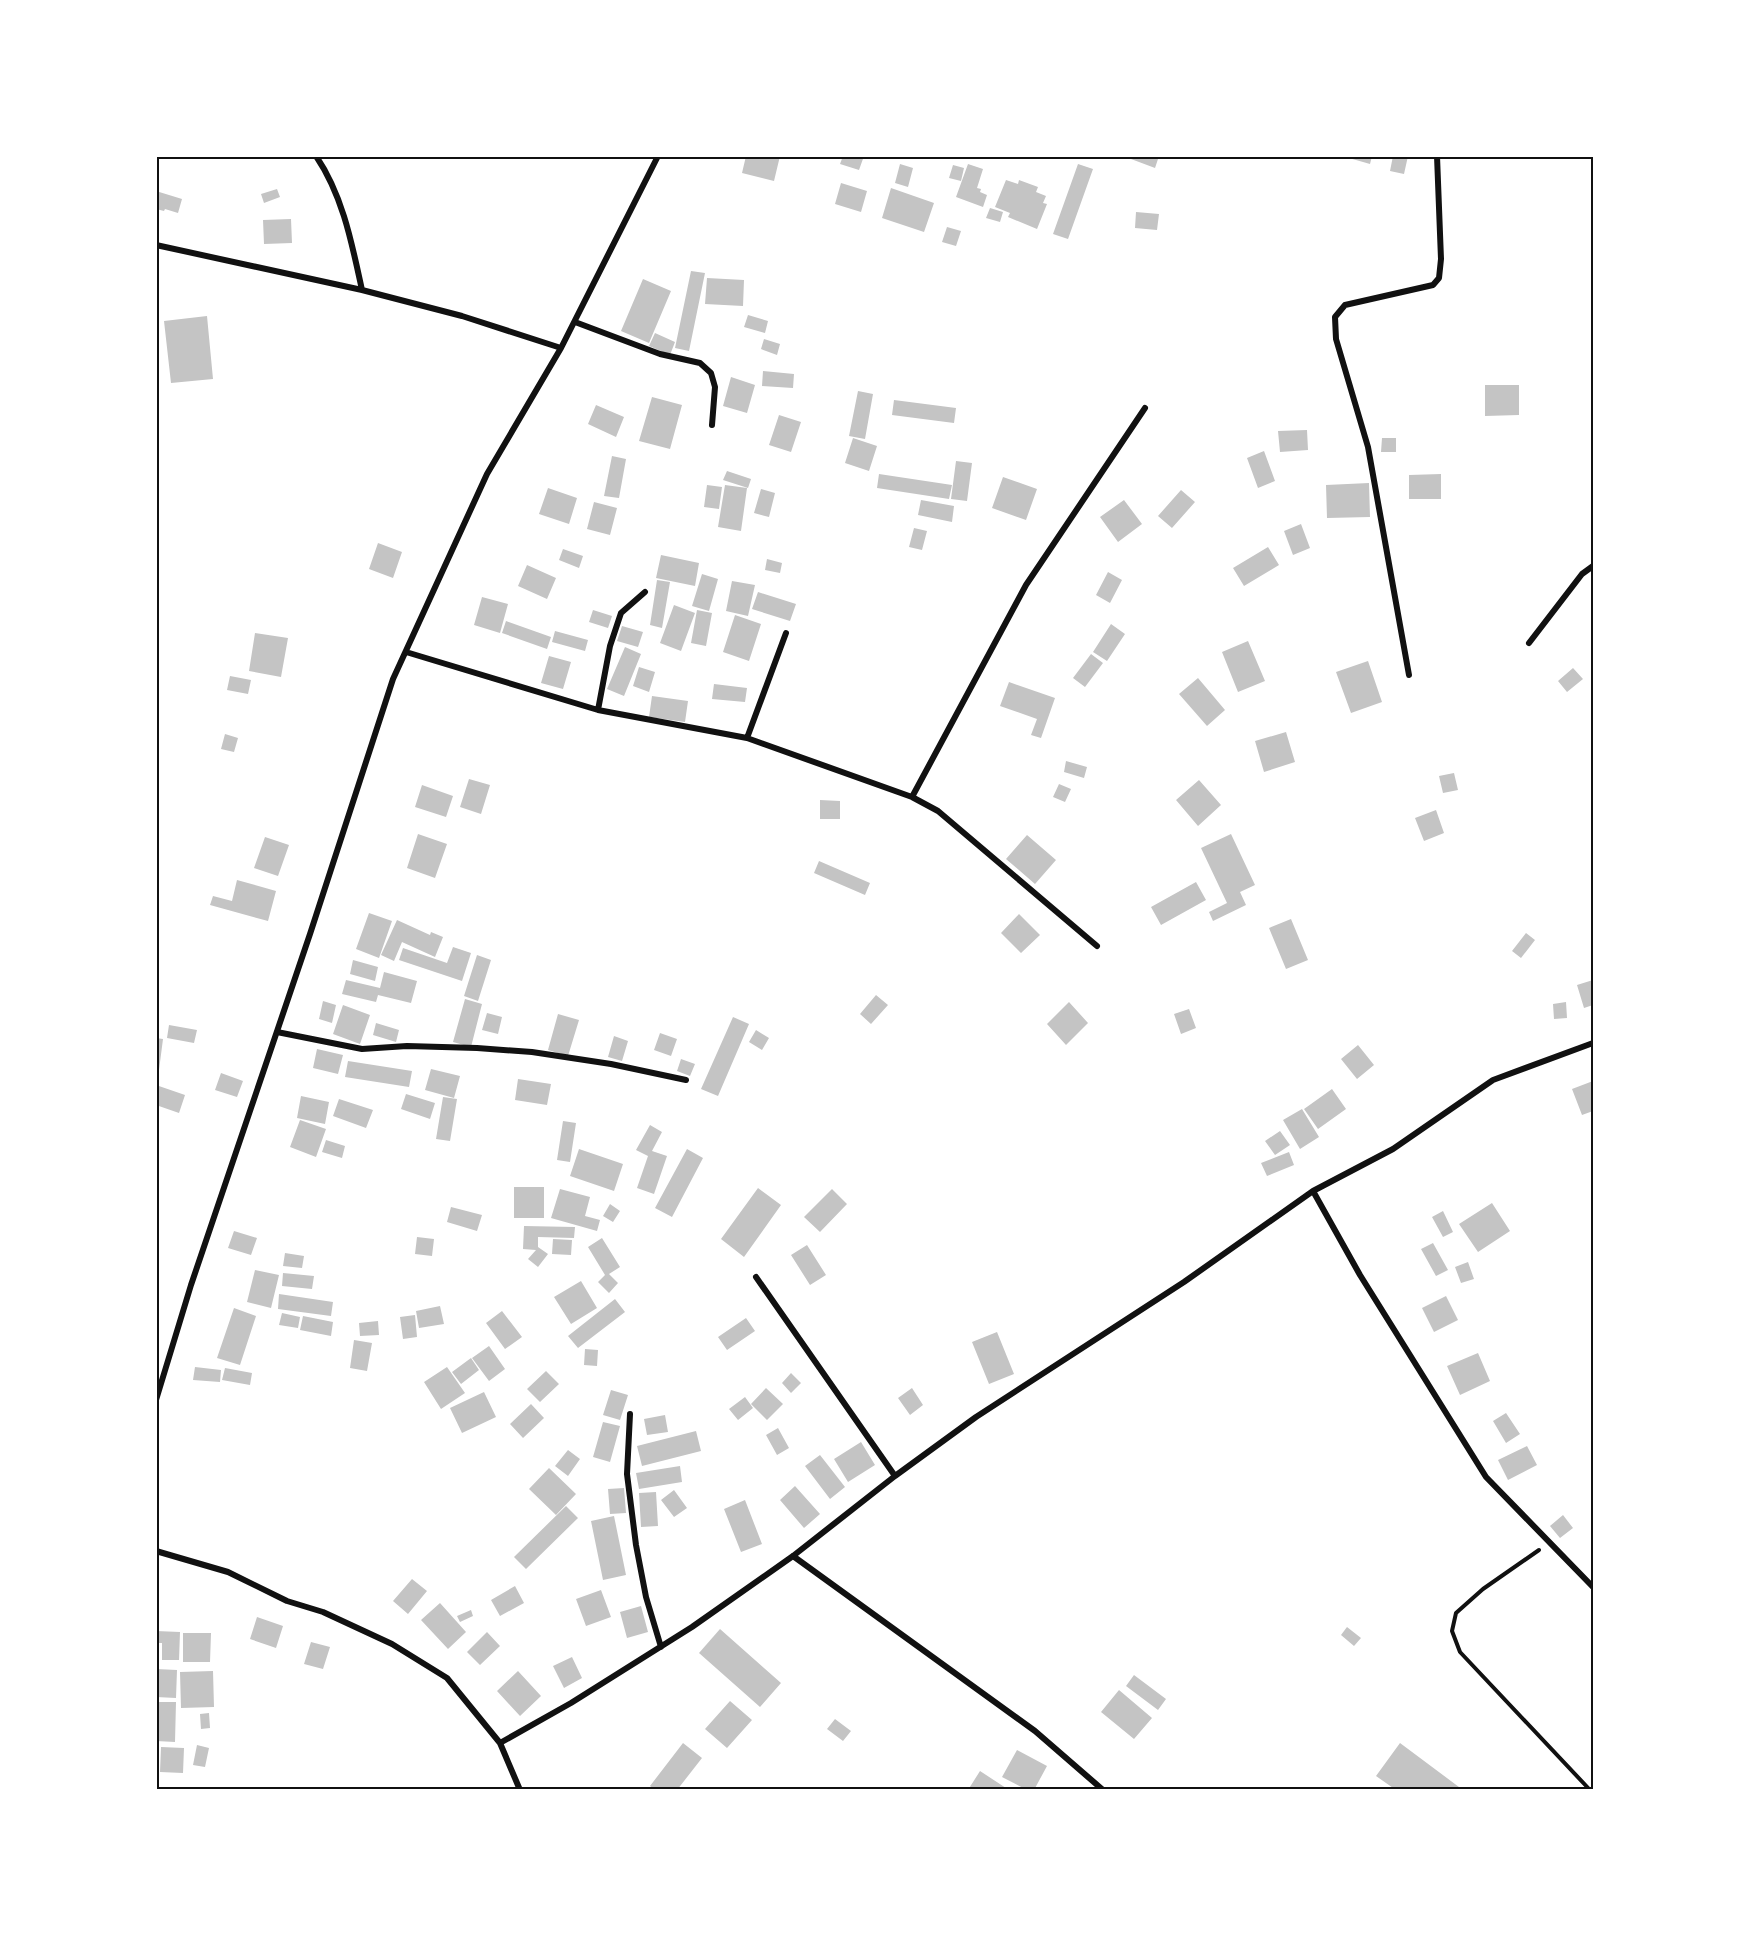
<svg xmlns="http://www.w3.org/2000/svg" width="1749" height="1946" font-family="'DejaVu Sans',sans-serif">
  <style>
    .building { fill: #c4c4c4 }
    .lines { fill: none; stroke-linecap: round; stroke-linejoin: round }
    .path { stroke: #111; stroke-width: 4 }
    .minor { stroke: #111; stroke-width: 6 }
    .neatline { fill: none; stroke: #111; stroke-width: 2 }
  </style>
  <rect width="100%" height="100%" fill="#fff"/>
  <path class="building" d="M746,156H780L774,181L742,173Z
    M843,156H864L859,170L840,164Z
    M1123,156H1159L1155,168Z
    M1342,156H1372L1370,164Z
    M1393,156H1408L1404,174L1390,171Z
    M900,164L913,168L908,187L895,183Z
    M968,164L983,169L977,188L981,189L980,192L987,195L983,207L956,197Z
    M1078,164L1093,169L1068,239L1053,234Z
    M953,165L964,168L961,181L949,178Z
    M1006,180L1018,184L1019,180L1038,187L1036,192L1046,196L1043,203L1047,204L1037,229L1008,217L1010,213L995,207Z
    M841,183L867,191L861,212L835,204Z
    M891,188L934,203L924,232L882,218Z
    M277,189L280,197L264,203L261,194Z
    M156,191L182,199L178,213L165,209L164,211L156,209Z
    M990,208L1003,212L1000,222L986,218Z
    M1136,212L1159,214L1157,230L1135,228Z
    M291,219L292,243L264,244L263,220Z
    M947,227L961,231L956,246L942,242Z
    M691,271L705,273L689,351L675,348Z
    M707,278L744,280L743,306L705,304Z
    M643,279L671,291L649,343L621,331Z
    M748,315L768,321L765,333L744,327Z
    M207,316L213,379L171,383L164,321Z
    M655,333L675,342L670,355L649,346Z
    M764,339L780,344L777,355L761,349Z
    M763,371L794,374L793,388L762,386Z
    M731,377L755,385L747,413L723,406Z
    M1485,385H1519V415L1485,416Z
    M858,391L873,394L865,439L849,436Z
    M652,397L682,405L670,449L639,441Z
    M894,400L956,408L954,423L892,415Z
    M596,405L624,417L616,437L588,424Z
    M779,415L801,422L791,452L769,445Z
    M1307,430L1308,450L1280,452L1278,431Z
    M853,438L877,446L869,471L845,463Z
    M1382,438H1396V452H1381Z
    M1264,451L1275,481L1258,488L1247,458Z
    M612,456L626,459L619,498L604,496Z
    M956,461L972,463L967,501L951,499Z
    M727,471L751,479L748,488L723,480Z
    M879,474L952,485L949,499L877,488Z
    M1441,474V499H1409V475Z
    M1003,477L1037,489L1026,520L992,508Z
    M1369,483L1370,517L1327,518L1326,485Z
    M707,485L722,487L719,509L704,507Z
    M725,485L747,488L741,531L718,527Z
    M548,488L577,498L569,524L539,514Z
    M761,489L775,493L769,517L754,513Z
    M1181,490L1195,502L1172,528L1158,516Z
    M921,500L954,506L952,522L918,515Z
    M1124,500L1142,524L1118,542L1100,517Z
    M594,502L617,508L610,535L587,529Z
    M1301,524L1310,548L1293,555L1284,531Z
    M914,528L927,531L922,550L909,547Z
    M378,543L402,552L393,578L369,569Z
    M1268,547L1279,565L1244,586L1233,568Z
    M563,549L583,556L579,568L559,560Z
    M661,555L699,563L695,586L656,578Z
    M767,559L782,563L780,573L765,570Z
    M527,565L556,578L547,599L518,586Z
    M1108,572L1122,580L1110,603L1096,595Z
    M702,574L718,579L709,611L692,606Z
    M657,580L670,582L662,628L650,625Z
    M732,581L755,585L748,616L726,611Z
    M758,592L796,604L790,621L752,609Z
    M482,597L508,604L500,633L474,625Z
    M674,605L695,613L681,651L660,643Z
    M593,610L612,616L608,628L589,622Z
    M697,610L712,613L706,646L691,643Z
    M735,615L761,624L749,661L723,652Z
    M506,621L551,637L547,649L502,633Z
    M1111,624L1125,634L1107,661L1093,652Z
    M622,626L643,632L638,647L617,641Z
    M555,631L588,640L585,651L552,642Z
    M255,633L288,638L281,677L249,671Z
    M1248,641L1265,681L1238,692L1222,652Z
    M625,647L641,654L624,696L607,689Z
    M1091,654L1103,663L1085,687L1073,678Z
    M549,656L571,662L563,689L541,683Z
    M1368,661L1382,702L1351,713L1336,672Z
    M639,667L655,672L649,692L633,686Z
    M1573,668L1583,679L1567,692L1558,681Z
    M230,676L251,680L248,694L227,690Z
    M1198,678L1225,710L1207,726L1179,694Z
    M1009,682L1055,698L1041,738L1031,735L1037,719L1000,706Z
    M714,684L747,688L745,702L712,699Z
    M652,696L688,701L685,722L649,717Z
    M1286,732L1295,762L1264,772L1255,741Z
    M225,734L238,738L234,752L221,749Z
    M1066,761L1087,767L1084,778L1064,772Z
    M1454,773L1458,790L1443,793L1439,776Z
    M469,779L490,785L481,814L460,807Z
    M1199,780L1221,805L1198,826L1176,800Z
    M1059,784L1071,789L1065,802L1053,797Z
    M422,785L453,796L446,817L415,807Z
    M820,800L840,801V819H820Z
    M1436,810L1444,833L1424,841L1415,818Z
    M418,834L447,844L435,878L407,868Z
    M1231,834L1255,885L1240,892L1246,905L1213,921L1209,912L1227,903L1201,848Z
    M1027,835L1056,860L1035,884L1006,859Z
    M265,837L289,845L278,876L254,868Z
    M819,861L870,883L865,895L814,873Z
    M237,880L276,891L268,921L210,905L213,896L232,901Z
    M1196,882L1206,900L1161,925L1151,907Z
    M369,913L392,921L379,958L356,949Z
    M1019,914L1040,935L1021,953L1001,933Z
    M1291,919L1308,960L1286,969L1269,928Z
    M397,920L430,935L431,932L443,937L435,957L402,942L394,961L381,955Z
    M1526,933L1535,940L1521,958L1512,951Z
    M453,947L471,953L462,981L399,960L403,948L447,963Z
    M477,955L491,960L478,1001L464,996Z
    M353,960L378,967L375,981L350,974Z
    M384,972L417,981L411,1003L378,995L376,1002L342,994L346,980L380,988Z
    M1593,980V1005L1584,1008L1577,985Z
    M876,995L888,1005L871,1024L860,1014Z
    M465,999L482,1004L471,1047L453,1042Z
    M323,1001L336,1005L332,1023L319,1019Z
    M1069,1002L1088,1023L1066,1045L1047,1024Z
    M1566,1002L1567,1018L1554,1019L1553,1004Z
    M343,1005L370,1015L360,1044L333,1034Z
    M1189,1009L1196,1028L1181,1034L1174,1014Z
    M487,1013L502,1017L498,1034L482,1030Z
    M558,1014L579,1020L568,1056L548,1050Z
    M733,1017L749,1024L718,1096L701,1089Z
    M376,1023L399,1030L396,1042L373,1035Z
    M169,1025L197,1030L194,1043L167,1038Z
    M756,1030L769,1038L762,1050L749,1042Z
    M660,1033L677,1039L671,1056L654,1050Z
    M614,1036L628,1041L622,1061L608,1057Z
    M156,1038L163,1039L159,1070H156Z
    M1358,1045L1374,1065L1357,1079L1341,1059Z
    M317,1049L343,1055L338,1074L313,1068Z
    M681,1059L695,1064L690,1076L677,1071Z
    M348,1061L412,1071L409,1087L345,1077Z
    M431,1069L460,1076L454,1098L425,1090Z
    M221,1073L243,1081L237,1097L215,1090Z
    M518,1079L551,1084L547,1105L515,1100Z
    M1593,1081V1111L1582,1115L1572,1089Z
    M156,1085L185,1095L179,1113L156,1105Z
    M1332,1089L1346,1109L1318,1129L1304,1109Z
    M406,1094L435,1103L430,1119L401,1109Z
    M301,1096L329,1102L325,1124L297,1118Z
    M443,1097L457,1099L450,1141L436,1139Z
    M339,1099L373,1110L366,1128L333,1116Z
    M1302,1109L1319,1137L1300,1149L1283,1120Z
    M300,1120L326,1129L316,1157L290,1147Z
    M563,1121L576,1123L570,1162L557,1160Z
    M650,1125L662,1132L652,1151L667,1156L654,1194L637,1188L648,1156L636,1150Z
    M1280,1131L1290,1145L1275,1155L1265,1141Z
    M326,1140L345,1146L342,1158L322,1152Z
    M579,1149L623,1164L614,1191L570,1176Z
    M687,1149L703,1158L672,1217L655,1208Z
    M1289,1152L1294,1165L1267,1176L1261,1163Z
    M514,1187H544V1218H514Z
    M758,1188L781,1205L744,1257L721,1239Z
    M560,1189L590,1197L585,1216L600,1220L597,1231L551,1218Z
    M832,1189L847,1204L820,1232L804,1217Z
    M1492,1203L1510,1231L1478,1252L1459,1224Z
    M610,1204L620,1211L613,1222L603,1216Z
    M451,1207L482,1215L477,1231L447,1222Z
    M1443,1211L1453,1232L1443,1237L1432,1217Z
    M524,1226L575,1227L574,1238L538,1237V1247L548,1254L538,1267L528,1259L536,1250L523,1249Z
    M234,1231L257,1238L251,1255L228,1248Z
    M417,1237L434,1239L432,1256L415,1254Z
    M602,1238L620,1267L609,1274L618,1283L609,1293L598,1282L605,1275L588,1247Z
    M553,1239L572,1240L571,1255L552,1254Z
    M1433,1243L1448,1270L1436,1276L1421,1249Z
    M807,1245L826,1275L810,1285L791,1255Z
    M285,1253L304,1256L302,1268L283,1266Z
    M1468,1262L1474,1279L1461,1283L1455,1267Z
    M255,1270L279,1275L271,1308L247,1302Z
    M283,1273L314,1276L312,1289L282,1286Z
    M581,1281L597,1308L571,1324L554,1297Z
    M279,1294L333,1302L331,1316L278,1309Z
    M1446,1296L1458,1320L1434,1332L1422,1308Z
    M615,1299L625,1312L578,1348L568,1336Z
    M440,1306L444,1324L419,1328L416,1311Z
    M234,1308L256,1316L240,1365L217,1358Z
    M502,1311L522,1337L505,1349L486,1323Z
    M282,1313L300,1317L298,1328L279,1325Z
    M415,1315L417,1337L403,1339L400,1317Z
    M303,1316L333,1322L331,1336L300,1330Z
    M746,1318L755,1331L727,1350L718,1337Z
    M378,1321L379,1335L360,1336L359,1323Z
    M997,1332L1014,1374L989,1384L972,1342Z
    M354,1340L372,1343L367,1371L350,1368Z
    M489,1346L505,1369L489,1381L472,1358Z
    M585,1349L598,1350L597,1366L584,1365Z
    M1478,1353L1490,1381L1460,1395L1447,1366Z
    M471,1358L479,1370L461,1384L452,1372Z
    M195,1367L221,1370L220,1382L193,1380Z
    M447,1367L465,1393L441,1409L424,1382Z
    M225,1368L252,1373L250,1385L222,1380Z
    M546,1371L559,1384L540,1402L527,1389Z
    M791,1373L801,1383L791,1393L782,1383Z
    M766,1388L783,1404L767,1420L751,1404Z
    M912,1388L923,1405L910,1415L898,1398Z
    M611,1390L628,1395L620,1420L603,1415Z
    M484,1392L496,1417L462,1433L450,1408Z
    M745,1397L753,1408L738,1420L729,1409Z
    M531,1404L544,1418L523,1438L510,1424Z
    M1506,1413L1520,1434L1506,1443L1493,1421Z
    M665,1415L668,1432L647,1435L644,1419Z
    M603,1422L620,1426L610,1462L593,1457Z
    M778,1428L789,1448L777,1455L766,1435Z
    M696,1431L701,1451L642,1466L637,1446Z
    M861,1442L875,1465L848,1482L834,1459Z
    M1527,1446L1537,1465L1508,1480L1498,1460Z
    M568,1450L580,1459L568,1476L555,1466Z
    M820,1455L845,1487L830,1499L805,1466Z
    M680,1466L682,1482L639,1489L636,1473Z
    M549,1468L576,1494L556,1515L529,1489Z
    M795,1486L820,1514L804,1528L780,1500Z
    M624,1488L626,1513L610,1514L608,1489Z
    M674,1490L687,1508L674,1517L661,1500Z
    M656,1492L658,1526L641,1527L639,1493Z
    M745,1500L762,1544L741,1552L724,1509Z
    M566,1506L578,1518L526,1569L514,1557Z
    M1563,1515L1573,1528L1560,1538L1550,1526Z
    M614,1516L626,1575L603,1580L591,1521Z
    M412,1579L427,1591L408,1614L393,1601Z
    M515,1586L524,1603L500,1616L491,1600Z
    M601,1590L611,1617L586,1626L576,1599Z
    M440,1603L466,1632L448,1649L421,1620Z
    M641,1606L648,1632L627,1638L620,1612Z
    M471,1610L473,1616L460,1622L457,1616Z
    M257,1617L283,1626L276,1648L250,1639Z
    M1347,1627L1361,1638L1354,1646L1341,1635Z
    M720,1629L781,1683L760,1707L699,1653Z
    M156,1631L180,1632L179,1660H162V1643H156Z
    M487,1632L500,1646L480,1665L467,1652Z
    M183,1633H211L210,1662H183Z
    M311,1642L330,1647L323,1669L304,1664Z
    M572,1657L582,1678L564,1688L553,1666Z
    M156,1669L177,1670L176,1698L156,1697Z
    M213,1671L214,1707L181,1708L180,1672Z
    M518,1671L541,1696L520,1716L497,1691Z
    M1134,1675L1166,1699L1158,1710L1126,1686Z
    M1119,1690L1152,1718L1134,1739L1101,1712Z
    M730,1701L752,1720L727,1748L705,1729Z
    M156,1702H176L175,1742L156,1741Z
    M209,1713L210,1728L201,1729L200,1714Z
    M835,1719L851,1731L843,1741L827,1729Z
    M683,1743L702,1758L677,1790H655L650,1786Z
    M1400,1743L1463,1790H1396L1376,1776Z
    M197,1745L209,1748L205,1767L193,1765Z
    M161,1747L184,1748L183,1773L160,1772Z
    M1017,1750L1047,1766L1034,1790H1027L1002,1777Z
    M980,1771L1009,1790H968Z"/>
  <g class="lines">
    <path class="path" d="M1539,1550L1483,1589L1456,1613L1452,1631L1460,1652L1590,1790"/>
    <path class="minor" d="M316,156C343,196 352,244 362,290
      M156,245L362,290L462,316L561,348
      M575,322L660,354L700,363L711,373L715,387L712,425
      M1529,643L1582,574L1593,566
      M406,652L598,710L747,738L912,797L938,811L1097,946
      M1409,675L1368,447L1336,339L1335,317L1345,305L1433,285L1439,278L1441,259L1437,156
      M598,710L610,646L621,613L645,592
      M747,738L786,633
      M912,797L1026,585L1145,408
      M277,1032L362,1049L407,1046L477,1048L532,1052L611,1064L686,1080
      M1313,1191L1360,1275L1486,1477L1593,1587
      M756,1277L895,1476
      M156,1400L191,1285L310,934L393,679L487,474L561,348L658,156
      M630,1414L627,1474L636,1545L646,1597L661,1647
      M156,1551L228,1572L287,1601L323,1612L392,1644L447,1678L500,1743L520,1790
      M793,1556L1035,1731L1103,1790
      M500,1743L571,1703L692,1627L793,1556L895,1476L976,1417L1184,1282L1313,1191L1393,1149L1493,1080L1593,1043"/>
  </g>
  <rect width="1749" height="1946" fill="none" stroke="#ffffff" stroke-width="315"/>
  <rect x="158" y="158" width="1434" height="1630" class="neatline"/>
</svg>
